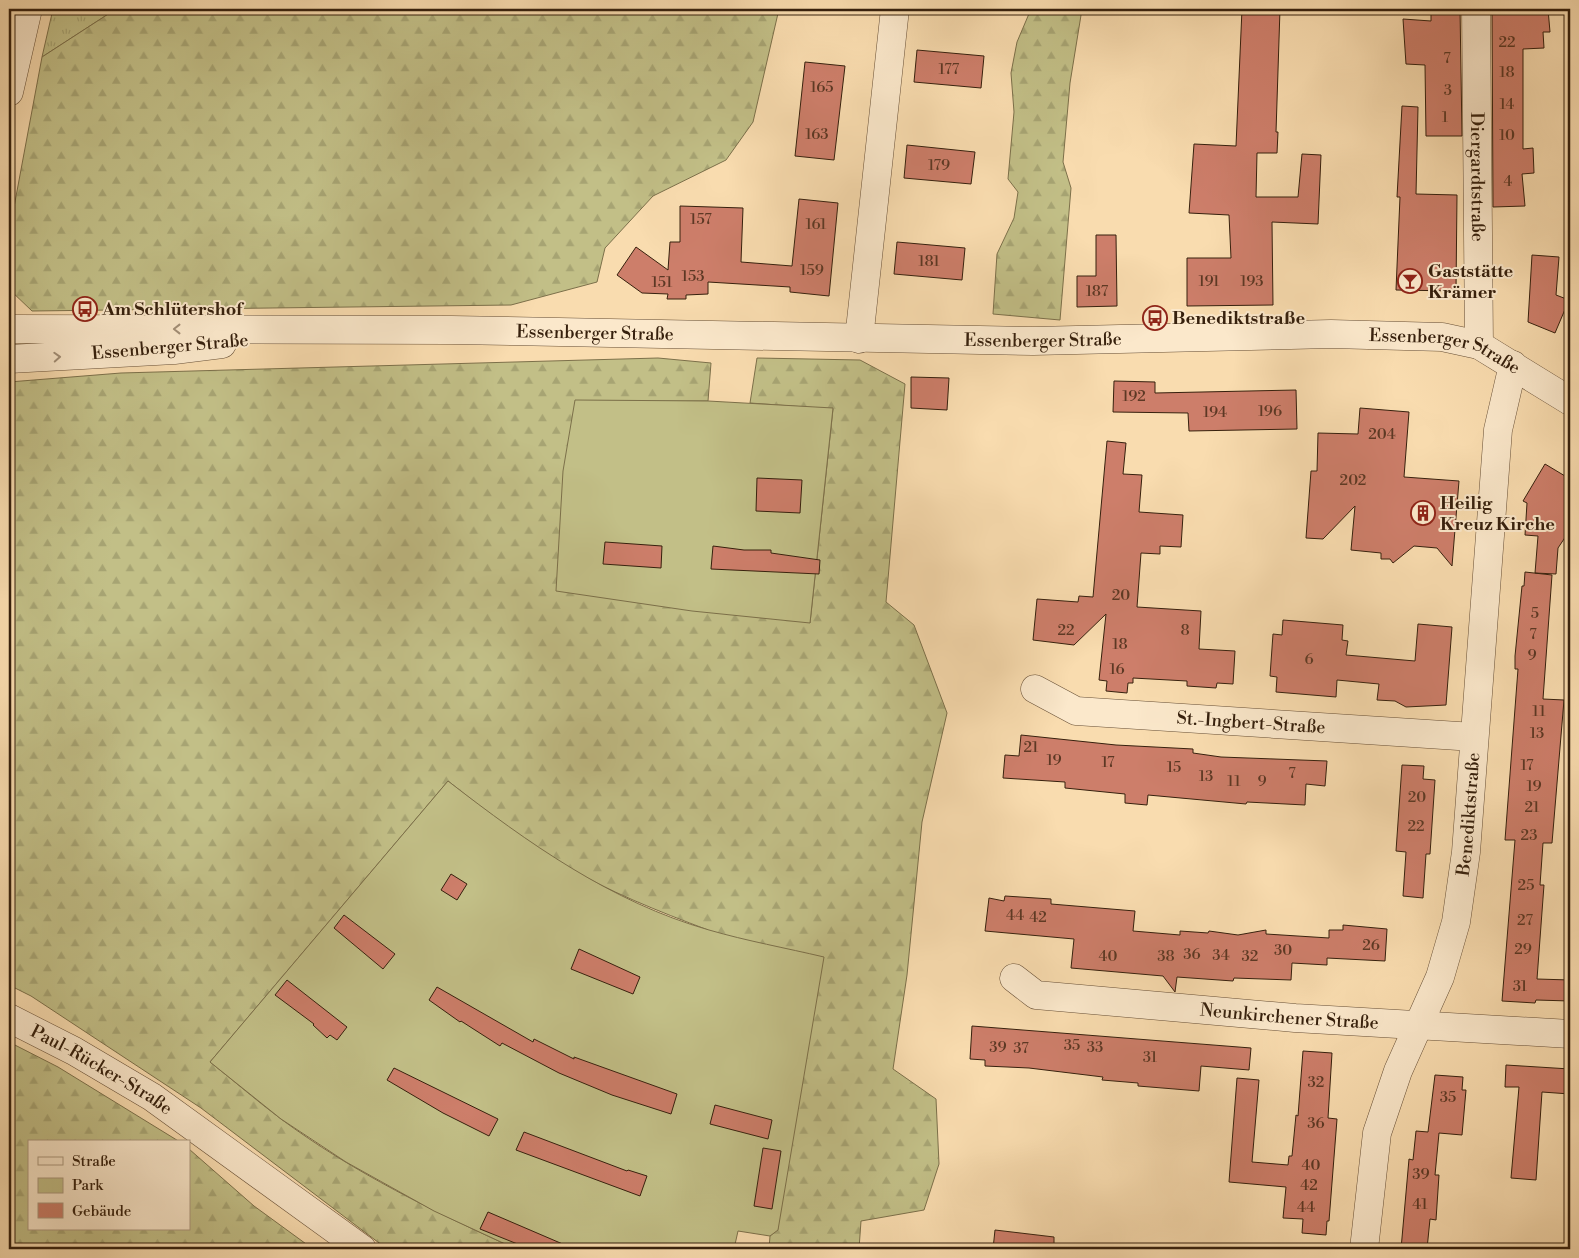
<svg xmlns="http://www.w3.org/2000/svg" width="1579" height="1258" font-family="'Libre Bodoni',serif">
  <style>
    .grass { fill: url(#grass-tufts); stroke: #7c704a }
    .forest { fill: url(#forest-firs); stroke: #7c704a }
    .green { fill: #c2bf87; stroke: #7c704a }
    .building { fill: #cd7e6a; stroke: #36200d }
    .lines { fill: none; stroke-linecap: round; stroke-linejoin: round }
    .street-casing { stroke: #674f36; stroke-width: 29 }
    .street { stroke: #fbe8cb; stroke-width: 28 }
    .oneway { stroke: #a28e76 }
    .labels { text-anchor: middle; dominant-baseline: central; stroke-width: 4; stroke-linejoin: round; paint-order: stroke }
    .number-label { font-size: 15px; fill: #5c3824 }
    .street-label { font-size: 18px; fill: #36200d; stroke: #fbe8cb }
    .poi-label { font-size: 18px; font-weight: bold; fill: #36200d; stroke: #fbe8cb; text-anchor: start }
  </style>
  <defs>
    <pattern id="grass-tufts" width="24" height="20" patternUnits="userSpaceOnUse" patternTransform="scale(1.25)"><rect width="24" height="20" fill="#c2bf87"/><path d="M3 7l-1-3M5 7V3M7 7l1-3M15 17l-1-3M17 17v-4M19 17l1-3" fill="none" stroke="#a7a473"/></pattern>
    <pattern id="forest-firs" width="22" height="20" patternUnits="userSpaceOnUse" patternTransform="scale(1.25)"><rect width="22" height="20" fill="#c2bf87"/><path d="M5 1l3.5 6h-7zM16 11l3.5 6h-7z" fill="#a7a473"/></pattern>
  </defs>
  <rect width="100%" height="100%" fill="#f9dcaf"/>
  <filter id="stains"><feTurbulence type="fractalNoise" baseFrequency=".004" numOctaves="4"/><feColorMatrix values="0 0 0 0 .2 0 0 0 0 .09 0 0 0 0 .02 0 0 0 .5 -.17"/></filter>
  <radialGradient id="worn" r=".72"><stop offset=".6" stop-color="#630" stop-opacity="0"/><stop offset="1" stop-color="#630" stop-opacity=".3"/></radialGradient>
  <path class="grass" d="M53,9H116L42,57Z"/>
  <path class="forest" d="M116,9H779L753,122L726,160L653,196L605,248L597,282L511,305L32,311L9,289V234L42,57Z
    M1031,9H1082L1070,83L1063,162L1071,188L1060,320L993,314L997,254L1014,218L1018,192L1008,179L1014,112L1011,73L1017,42Z
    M658,358L711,363L708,401H575L810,623L833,409L750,403L757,358L860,360L905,384L886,602L914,625L947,713L922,822L907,975L893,1069L936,1099L939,1164L924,1210L861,1221L859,1249H769L770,1236L778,1229L708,930C658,911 609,892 562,864C522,841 485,810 448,781L210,1062C234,1081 257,1101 281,1119C354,1173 435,1212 516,1249H387L201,1108L31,996L9,985V382L121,373Z
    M9,1042L58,1067L180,1142H29V1229H189V1149L254,1206L313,1249H9Z"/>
  <path class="green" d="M575,400L708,401L833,408L810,623L692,611L556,591L563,471Z
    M448,781C528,843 611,902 709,930C747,941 786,948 824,957L778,1230L770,1236L738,1231L734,1249H516L434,1211L346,1162L281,1119L210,1062Z"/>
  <path class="building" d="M1242,9H1280L1276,132H1278L1277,153H1257L1256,197H1298L1302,154L1321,155L1318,224L1272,222L1273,305L1187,306V258H1231L1229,215L1189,213L1194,144L1236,146Z
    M1431,9H1460L1462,136H1426L1425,65L1406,64L1403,19L1431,21Z
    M1492,9H1548L1550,32H1543L1544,48L1523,49V149L1533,148L1534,173L1522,174L1525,206L1493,207Z
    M917,50L984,56L981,88L914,82Z
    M805,62L845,66L834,160L795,156Z
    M1402,106L1418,107L1416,194L1457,195L1456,291L1396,290L1400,197H1397Z
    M907,145L975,152L971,184L904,178Z
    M799,199L838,203L829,296L790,292V287L708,282V294L686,295V299H667L668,294L642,293L617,275L636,247L668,270L670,242H680V206L743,208L741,262L792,266Z
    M1096,235H1116L1117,306L1077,307V276H1096Z
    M897,242L965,248L962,280L894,274Z
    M1532,255L1559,257L1556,295L1569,300L1555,333L1528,322Z
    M911,377L949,378L947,410L911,408Z
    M1114,381L1155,382V393L1296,390L1297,429L1189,431L1188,413L1113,412Z
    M1360,408L1409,412L1404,477L1459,481L1452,566L1437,548L1414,546L1393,563L1390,559H1381V553L1351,550L1355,506L1323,539L1306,538L1311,471H1317L1318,433L1358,434Z
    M1107,441L1126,443L1123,474L1142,475L1139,512L1183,515L1181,547L1160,546V554L1141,553L1137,607L1201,611L1199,649L1235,651L1233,684L1217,683L1216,688L1187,686V681L1133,678V683H1128L1127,693L1106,691L1107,681L1099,680L1106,614L1074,645L1033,640L1037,599L1078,602L1079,596L1093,597Z
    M1545,464L1570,479V530L1558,548L1556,574L1535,573L1538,536L1525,535L1527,503L1523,501Z
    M757,478L802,480L800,513L756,511Z
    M605,542L662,546L661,568L603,564Z
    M713,546L744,550H771V553L820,560L819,574L711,569Z
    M1525,572L1552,575L1543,699L1564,700L1552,843H1543L1540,885H1544L1537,979L1570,980V1001L1536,1000L1535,1003L1502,1001L1515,840H1505L1518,669H1515V656L1522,586H1524Z
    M1283,620L1343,625L1342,640L1348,641L1346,655L1415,661L1418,624L1452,627L1446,705L1406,707L1395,701L1377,700L1379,684L1337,680L1336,697L1276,692L1277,677L1270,676L1273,634L1282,635Z
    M1021,735L1116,745L1193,749V753L1221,757L1327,761L1325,786L1306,784L1305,805L1247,802L1246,804L1148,795L1147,805L1125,803V794L1065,788V782L1003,778L1005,755L1019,756Z
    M1402,765L1424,766L1423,779L1435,780L1430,854H1426L1423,898L1403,896L1406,852L1396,851Z
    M451,874L467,884L457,900L441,890Z
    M1005,896L1051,899V904L1135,911L1133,931L1180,935V931L1208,933L1209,931L1238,935L1266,930V934L1329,938V930H1343V925L1387,929L1385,961L1327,958V965L1292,963L1291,980L1234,978L1233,981L1177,977L1175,992L1163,976L1071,968L1074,939L985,931L989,898L1004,901Z
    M344,915L395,954L383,969L334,928Z
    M579,949L640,977L633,994L571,969Z
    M287,980L347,1027L337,1040L330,1035L327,1038L313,1025L314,1024L275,995Z
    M437,987L533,1042L534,1039L574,1059V1057L677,1094L671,1114L612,1095L559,1073L502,1043L500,1046L461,1021L460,1022L429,1000Z
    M972,1026L1251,1048L1249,1070L1201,1066L1199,1091L1138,1086V1083L1102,1080L1103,1077L1029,1068L985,1066V1060L970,1059Z
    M1303,1051L1332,1053L1328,1118L1337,1119L1329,1221H1327L1326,1235L1302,1233L1303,1219L1283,1218L1286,1187L1229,1182L1237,1078L1259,1080L1252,1162L1288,1165L1289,1156H1292L1296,1115L1298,1116Z
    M1506,1065L1570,1069V1094L1542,1092L1536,1180L1511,1178L1519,1087H1505Z
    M394,1068L498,1119L489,1136L443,1113L387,1080Z
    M1435,1075L1463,1077L1462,1090H1466L1462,1135L1439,1133L1435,1175H1439L1436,1220L1430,1219L1427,1249H1401L1409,1159L1413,1160L1416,1131L1428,1132Z
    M715,1105L772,1120L768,1139L710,1124Z
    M524,1132L627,1171L628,1170L647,1176L640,1196L516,1150Z
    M763,1148L781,1151L772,1209L754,1206Z
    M488,1212L572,1248L571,1249H530L480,1229Z
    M995,1230L1054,1237V1249H993Z"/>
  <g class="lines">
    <defs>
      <g id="street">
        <path id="s1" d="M1476,9L1479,345"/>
        <path d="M9,92L28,9"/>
        <path id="s2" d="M9,329L452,330L1033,341L1331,334L1442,337L1479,345L1570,401"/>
        <path d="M859,339L895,9"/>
        <path d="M9,359L174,350L222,344"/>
        <path id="s3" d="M1035,689L1076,711L1474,737"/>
        <path id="s4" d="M1014,978L1036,995L1295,1018L1570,1034"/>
        <path id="s5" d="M9,1018L74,1051L152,1097L362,1249"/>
        <path id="s6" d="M1364,1249L1377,1133L1398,1071L1440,977L1456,922L1466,852L1498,430L1513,365"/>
      </g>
    </defs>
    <use href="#street" class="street-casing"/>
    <use href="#street" class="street"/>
  </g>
  <defs><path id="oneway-chevron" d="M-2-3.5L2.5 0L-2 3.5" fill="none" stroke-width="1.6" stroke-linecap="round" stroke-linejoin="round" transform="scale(1.25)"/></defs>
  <g class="oneway">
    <use href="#oneway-chevron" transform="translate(177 329) rotate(-180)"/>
    <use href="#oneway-chevron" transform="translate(57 357) rotate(-3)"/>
  </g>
  <defs>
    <symbol id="bar-ring" viewBox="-11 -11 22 22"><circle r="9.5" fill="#fbe8cb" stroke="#8f2418" stroke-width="1.5"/><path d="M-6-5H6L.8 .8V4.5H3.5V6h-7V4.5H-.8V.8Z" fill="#8f2418"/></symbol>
    <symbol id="bus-ring" viewBox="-11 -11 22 22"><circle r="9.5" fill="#fbe8cb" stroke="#8f2418" stroke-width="1.5"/><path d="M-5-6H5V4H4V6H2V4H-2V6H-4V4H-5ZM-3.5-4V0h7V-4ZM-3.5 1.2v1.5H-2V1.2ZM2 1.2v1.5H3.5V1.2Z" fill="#8f2418"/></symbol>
    <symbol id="building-ring" viewBox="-11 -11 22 22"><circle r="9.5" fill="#fbe8cb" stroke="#8f2418" stroke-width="1.5"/><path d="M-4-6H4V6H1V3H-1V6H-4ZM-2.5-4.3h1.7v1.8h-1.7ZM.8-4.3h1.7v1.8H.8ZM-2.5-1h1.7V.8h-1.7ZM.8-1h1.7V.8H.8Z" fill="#8f2418"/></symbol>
  </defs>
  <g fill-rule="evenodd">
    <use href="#bar-ring" x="1396" y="267" width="28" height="28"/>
    <use href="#bus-ring" x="71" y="295" width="28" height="28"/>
    <use href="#bus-ring" x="1141" y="304" width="28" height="28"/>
    <use href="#building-ring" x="1409" y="499" width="28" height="28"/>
  </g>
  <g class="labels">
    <g class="number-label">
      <text x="1507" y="42">22</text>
      <text x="1447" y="58">7</text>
      <text x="949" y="69">177</text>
      <text x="1507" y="72">18</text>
      <text x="822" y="87">165</text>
      <text x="1448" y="90">3</text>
      <text x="1507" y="104">14</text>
      <text x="1445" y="117">1</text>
      <text x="817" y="134">163</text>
      <text x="1507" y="135">10</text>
      <text x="939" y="165">179</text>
      <text x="1508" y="181">4</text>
      <text x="701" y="219">157</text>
      <text x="816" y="224">161</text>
      <text x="929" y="261">181</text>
      <text x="812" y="270">159</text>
      <text x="693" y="276">153</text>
      <text x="1209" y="281">191</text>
      <text x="1252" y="281">193</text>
      <text x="662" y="282">151</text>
      <text x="1097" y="291">187</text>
      <text x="1134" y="396">192</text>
      <text x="1270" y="411">196</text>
      <text x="1215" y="412">194</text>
      <text x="1382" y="434">204</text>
      <text x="1353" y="480">202</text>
      <text x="1121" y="595">20</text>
      <text x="1535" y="613">5</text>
      <text x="1066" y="630">22</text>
      <text x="1185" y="630">8</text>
      <text x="1533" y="634">7</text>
      <text x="1120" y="644">18</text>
      <text x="1532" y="655">9</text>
      <text x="1309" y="659">6</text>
      <text x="1117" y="669">16</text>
      <text x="1539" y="711">11</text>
      <text x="1537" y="733">13</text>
      <text x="1031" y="747">21</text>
      <text x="1054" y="760">19</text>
      <text x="1108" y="762">17</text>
      <text x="1527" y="765">17</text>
      <text x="1174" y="767">15</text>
      <text x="1292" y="773">7</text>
      <text x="1206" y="776">13</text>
      <text x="1234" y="781">11</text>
      <text x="1262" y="781">9</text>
      <text x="1534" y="786">19</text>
      <text x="1417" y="797">20</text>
      <text x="1532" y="807">21</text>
      <text x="1416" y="826">22</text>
      <text x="1529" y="835">23</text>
      <text x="1526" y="885">25</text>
      <text x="1015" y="915">44</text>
      <text x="1038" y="917">42</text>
      <text x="1525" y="920">27</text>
      <text x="1371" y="945">26</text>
      <text x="1523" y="949">29</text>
      <text x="1283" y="950">30</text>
      <text x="1192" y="954">36</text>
      <text x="1221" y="955">34</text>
      <text x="1108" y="956">40</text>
      <text x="1166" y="956">38</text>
      <text x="1250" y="956">32</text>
      <text x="1520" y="986">31</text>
      <text x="1072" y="1045">35</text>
      <text x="998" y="1047">39</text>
      <text x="1095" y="1047">33</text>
      <text x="1021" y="1048">37</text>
      <text x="1150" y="1057">31</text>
      <text x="1316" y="1082">32</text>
      <text x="1448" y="1097">35</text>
      <text x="1316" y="1123">36</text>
      <text x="1311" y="1165">40</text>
      <text x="1421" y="1174">39</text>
      <text x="1309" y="1185">42</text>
      <text x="1420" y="1204">41</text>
      <text x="1306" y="1207">44</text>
    </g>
    <g class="street-label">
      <text stroke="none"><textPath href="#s1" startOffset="168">Diergardtstraße</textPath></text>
      <text stroke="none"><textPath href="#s2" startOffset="586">Essenberger Straße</textPath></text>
      <text stroke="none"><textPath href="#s2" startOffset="1034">Essenberger Straße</textPath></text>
      <text transform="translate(170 347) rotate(-5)">Essenberger Straße</text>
      <text stroke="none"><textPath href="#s2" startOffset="1439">Essenberger Straße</textPath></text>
      <text stroke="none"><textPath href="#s3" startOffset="222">St.-Ingbert-Straße</textPath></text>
      <text stroke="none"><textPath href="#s6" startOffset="451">Benediktstraße</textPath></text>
      <text stroke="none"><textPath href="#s4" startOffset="282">Neunkirchener Straße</textPath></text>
      <text stroke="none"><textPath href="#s5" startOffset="106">Paul-Rücker-Straße</textPath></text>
    </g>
    <g class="poi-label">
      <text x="1428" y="271">Gaststätte<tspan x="1428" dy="21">Krämer</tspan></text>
      <text x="102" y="309">Am Schlütershof</text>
      <text x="1172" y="318">Benediktstraße</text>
      <text x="1440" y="503">Heilig<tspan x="1440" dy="21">Kreuz Kirche</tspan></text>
    </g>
  </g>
  <rect width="1579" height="1258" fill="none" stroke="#f9dcaf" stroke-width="30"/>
  <rect x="10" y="10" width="1559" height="1238" fill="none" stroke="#36200d" stroke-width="2.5"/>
  <rect x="15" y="15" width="1549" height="1228" fill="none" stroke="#36200d"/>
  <rect x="28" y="1140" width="162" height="90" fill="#fbe8cb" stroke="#ac987f"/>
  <rect x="38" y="1157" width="25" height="8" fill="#fbe8cb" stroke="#ac987f"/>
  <text x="72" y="1166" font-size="15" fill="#36200d">Straße</text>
  <rect x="38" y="1178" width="25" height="15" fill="#c2bf87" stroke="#ac987f"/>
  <text x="72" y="1190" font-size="15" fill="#36200d">Park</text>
  <rect x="38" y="1203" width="25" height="15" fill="#cd7e6a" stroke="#ac987f"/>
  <text x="72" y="1216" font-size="15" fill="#36200d">Gebäude</text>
  <rect width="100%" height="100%" filter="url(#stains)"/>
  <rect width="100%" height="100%" fill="url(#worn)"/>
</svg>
